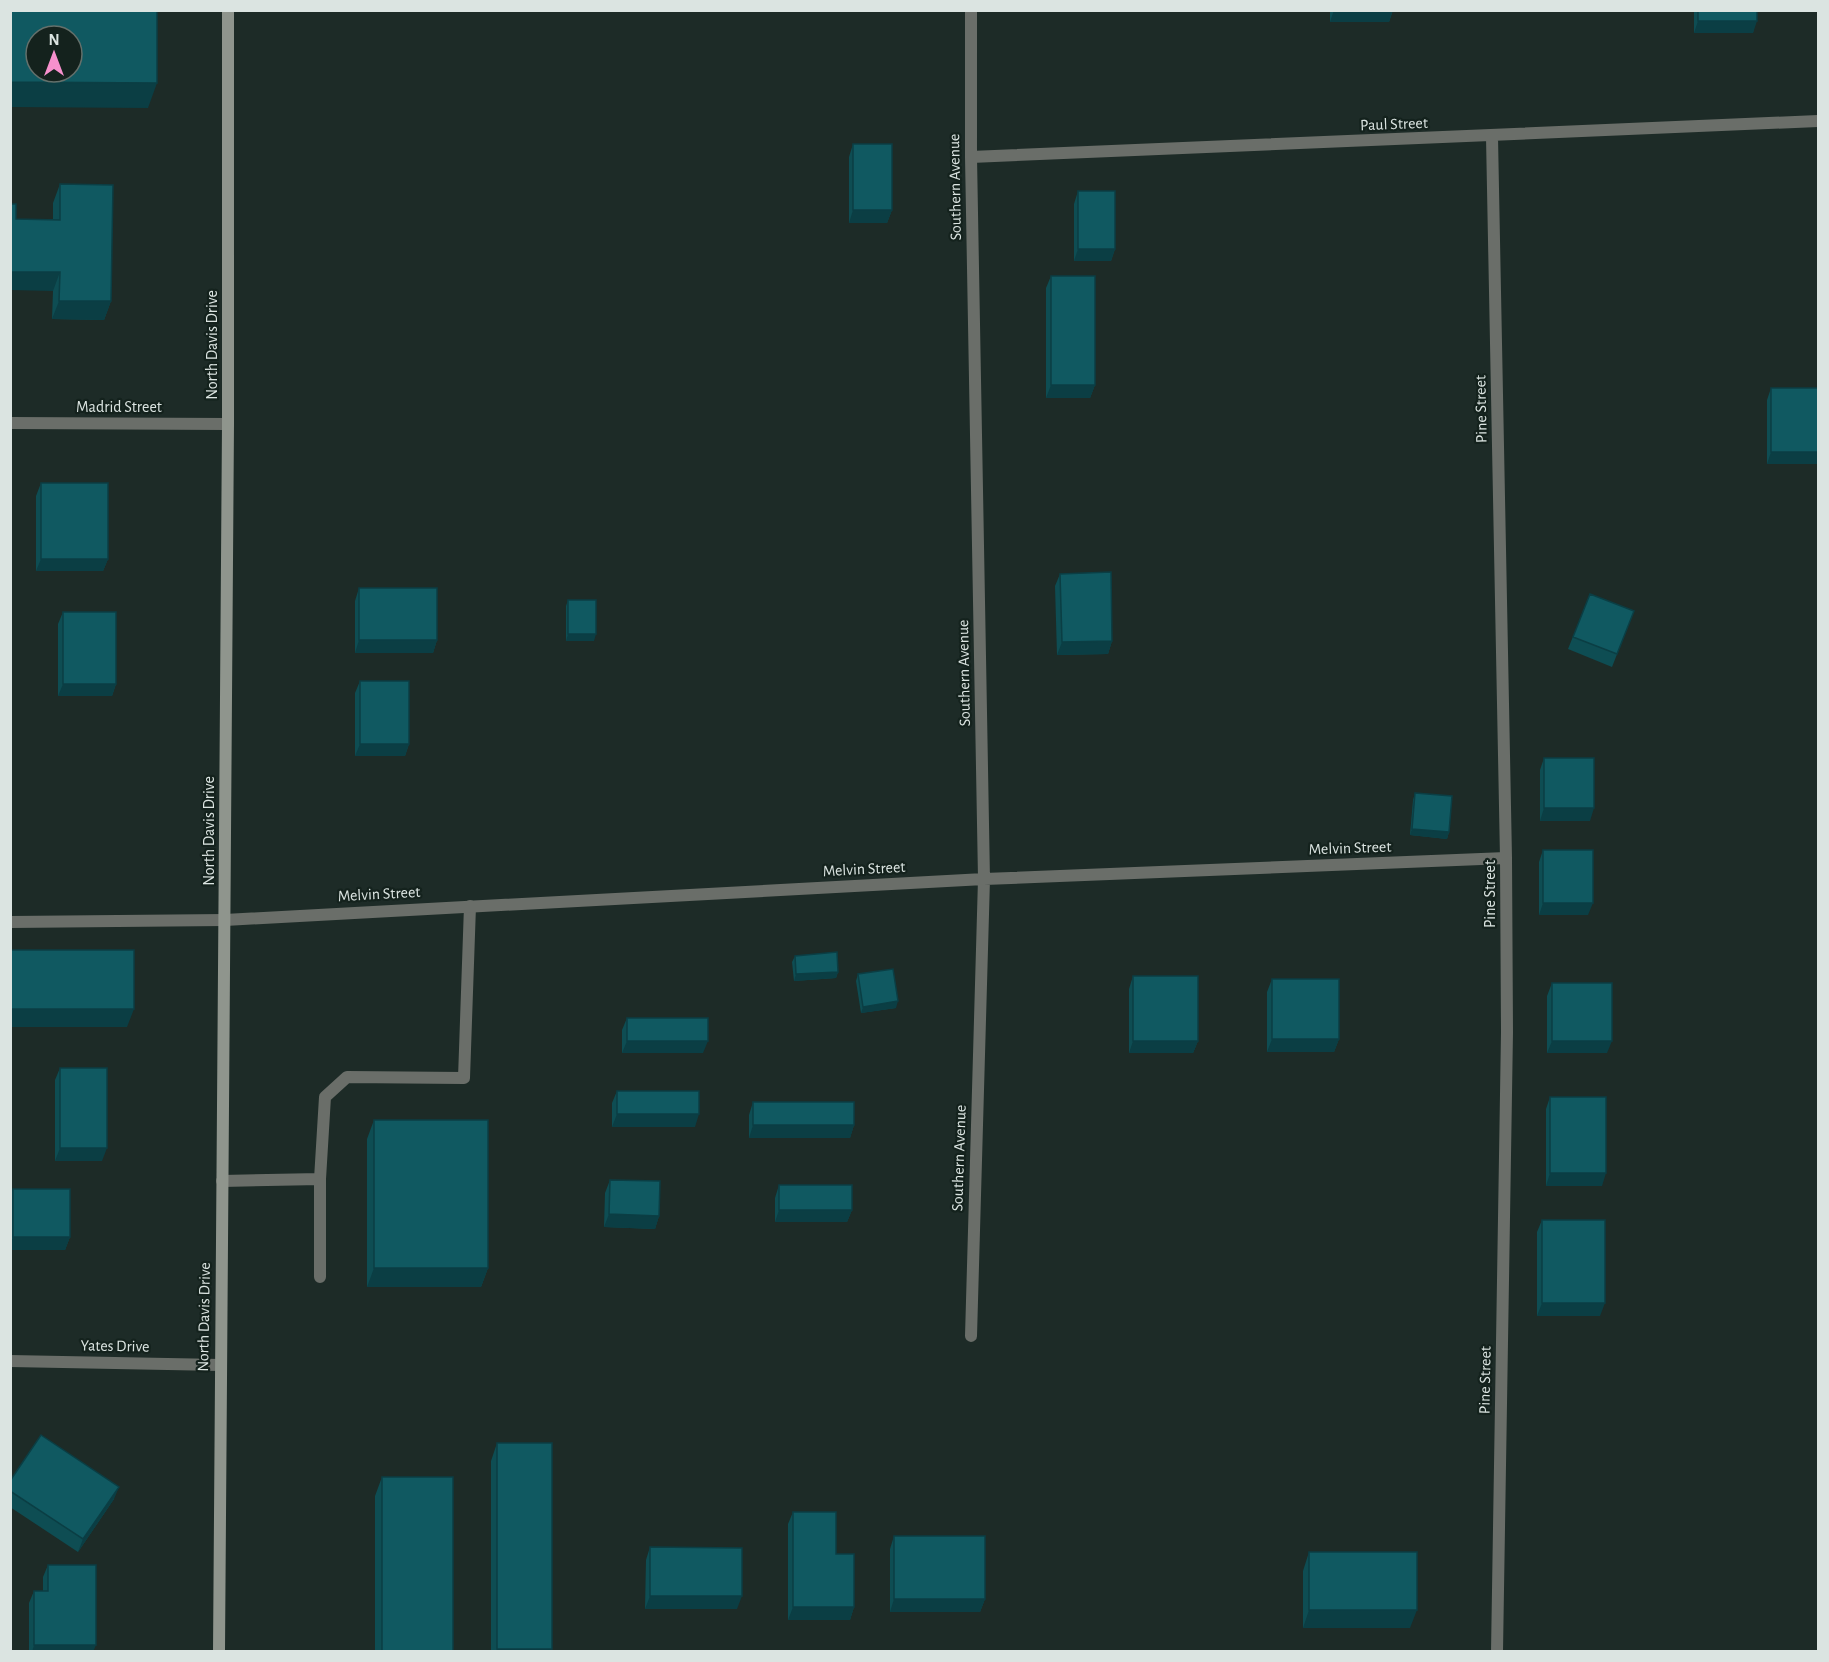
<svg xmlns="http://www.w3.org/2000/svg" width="1829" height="1662" font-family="'Alegreya Sans',sans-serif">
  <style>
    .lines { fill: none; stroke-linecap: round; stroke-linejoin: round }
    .lane { stroke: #6a6e69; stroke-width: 12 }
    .street { stroke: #6a6e69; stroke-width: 12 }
    .secondary { stroke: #8f958d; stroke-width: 12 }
    .wall { fill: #0e4d53 }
    .shaded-wall { fill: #0b3e44 }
    .building { fill: #105961; stroke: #0b3e44; stroke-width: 1.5; fill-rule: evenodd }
    .labels { text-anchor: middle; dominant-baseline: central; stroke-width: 4.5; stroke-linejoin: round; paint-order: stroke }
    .street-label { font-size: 16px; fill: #dbe4e1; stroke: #14221d }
  </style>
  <rect width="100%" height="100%" fill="#1d2b27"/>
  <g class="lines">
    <path class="lane" d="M10,922L225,920
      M320,1179V1277
      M222,1181L320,1179L325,1097L347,1077L464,1078L470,906"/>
    <path class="street" d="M1492,137L1506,858L1507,1032L1497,1652
      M971,157L1818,121
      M10,423L228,424
      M225,920L984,879L1506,858
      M971,1336L984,879L971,157V10
      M10,1361L220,1365"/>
    <path class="secondary" d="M219,1652L228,424V10"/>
  </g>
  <path class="wall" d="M1330,10H1393L1389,22H1330Z
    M1694,10H1757L1753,33H1694Z
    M853,144L892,210L887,223H849V157Z
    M60,184L111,301L104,320L52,319L53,291L16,219H53V203Z
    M1078,191L1115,249L1111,261H1074V204Z
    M1051,276L1095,385L1090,398H1046V288Z
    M1771,388L1818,464H1767V400Z
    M41,483L108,559L103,571H36V496Z
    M1060,574L1112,641L1108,654L1057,655L1055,586Z
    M359,588L437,640L433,653H355V601Z
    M1590,594L1634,611L1612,667L1568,649Z
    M568,600L594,641H566V606Z
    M63,612L116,684L112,696H58V624Z
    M360,681L409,744L405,756H355V693Z
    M1544,758L1590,821H1540V770Z
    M1415,793L1449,832L1447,839L1410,835L1413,800Z
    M1543,850L1588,915H1539V862Z
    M795,956L838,972L836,978L794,981L792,962Z
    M858,974L896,1008L861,1013L856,981Z
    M1133,976L1198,1041L1193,1053H1129V989Z
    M1272,979L1339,1039L1334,1052H1267V992Z
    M1552,983L1607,1053H1547V996Z
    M627,1018L703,1053H622V1030Z
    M60,1068L102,1161H55V1080Z
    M617,1091L695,1127H612V1103Z
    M1550,1097L1602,1186H1546V1109Z
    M753,1102L854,1125L850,1138H749V1115Z
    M374,1120L488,1268L481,1287H367V1139Z
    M610,1180L659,1216L655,1229L604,1227L605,1193Z
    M779,1185L852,1210L847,1222H775V1198Z
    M13,1189L70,1237L65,1250H10V1197Z
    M1542,1220L1600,1316H1537V1232Z
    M497,1443L551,1652H491V1461Z
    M382,1477L453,1652H375V1496Z
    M10,1481L114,1499L78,1552L10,1507Z
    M793,1512L836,1554L854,1607L850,1620H788V1524Z
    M894,1536L985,1599L980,1612H890V1549Z
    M650,1547L737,1609H645L646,1560Z
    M1309,1552L1410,1628H1303V1571Z
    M48,1565L93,1652H29V1603L34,1591H43V1577Z"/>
  <path class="shaded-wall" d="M1334,10H1393L1389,22H1330Z
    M1698,21H1757L1753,33H1694Z
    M10,82L157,83L148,108L10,107Z
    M853,210H892L887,223H849Z
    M1078,249H1115L1111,261H1074Z
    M10,272H60L53,291L10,290Z
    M59,301H111L104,320L52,319Z
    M1051,385H1095L1090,398H1046Z
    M1771,452H1818V464H1767Z
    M41,559H108L103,571H36Z
    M568,634H596L594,641H566Z
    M359,640H437L433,653H355Z
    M1112,641L1108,654L1057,655L1062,642Z
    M63,684H116L112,696H58Z
    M360,744H409L405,756H355Z
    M1544,808H1594L1590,821H1540Z
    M1412,829L1449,832L1447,839L1410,835Z
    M1543,903H1593L1588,915H1539Z
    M838,972L836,978L794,981L796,974Z
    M898,1001L896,1008L861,1013L863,1007Z
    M10,1009H134L127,1027H10Z
    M1272,1039H1339L1334,1052H1267Z
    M627,1041H708L703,1053H622Z
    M1133,1041H1198L1193,1053H1129Z
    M1552,1041H1612L1607,1053H1547Z
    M617,1114H699L695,1127H612Z
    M753,1125H854L850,1138H749Z
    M60,1148H107L102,1161H55Z
    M1550,1173H1606L1602,1186H1546Z
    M779,1210H852L847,1222H775Z
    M609,1214L659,1216L655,1229L604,1227Z
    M13,1237H70L65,1250H10V1245Z
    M374,1268H488L481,1287H367Z
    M1542,1303H1605L1600,1316H1537Z
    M119,1487L114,1499L78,1552L83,1539Z
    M650,1596H742L737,1609H645Z
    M894,1599H985L980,1612H890Z
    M793,1607H854L850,1620H788Z
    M1309,1610H1417L1410,1628H1303Z
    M34,1645H96L93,1652H32Z
    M497,1649H552L551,1652H496Z"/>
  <path class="building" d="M10,10H157V83L10,82ZM36,36H72V72H36Z
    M1698,10H1757V21H1698Z
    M853,144H892V210H853Z
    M60,184L113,185L111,301H59L60,272H10V204H16V219L60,220Z
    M1078,191H1115V249H1078Z
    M1051,276H1095V385H1051Z
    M1771,388H1818V452H1771Z
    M41,483H108V559H41Z
    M1111,572L1112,641L1062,642L1060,574Z
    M359,588H437V640H359Z
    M1590,594L1634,611L1617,654L1573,637Z
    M568,600H596V634H568Z
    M63,612H116V684H63Z
    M360,681H409V744H360Z
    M1544,758H1594V808H1544Z
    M1415,793L1452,796L1449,832L1412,829Z
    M1543,850H1593V903H1543Z
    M10,950H134V1009H10Z
    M837,952L838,972L796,974L795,956Z
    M893,969L898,1001L863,1007L858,974Z
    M1133,976H1198V1041H1133Z
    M1272,979H1339V1039H1272Z
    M1552,983H1612V1041H1552Z
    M627,1018H708V1041H627Z
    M60,1068H107V1148H60Z
    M617,1091H699V1114H617Z
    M1550,1097H1606V1173H1550Z
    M753,1102H854V1125H753Z
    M374,1120H488V1268H374Z
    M610,1180L660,1181L659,1216L609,1214Z
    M779,1185H852V1210H779Z
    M13,1189H70V1237H13Z
    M1542,1220H1605V1303H1542Z
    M41,1435L119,1487L83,1539L10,1491V1481Z
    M497,1443H552V1649H497Z
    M382,1477H453V1652H382Z
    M793,1512H836V1554H854V1607H793Z
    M894,1536H985V1599H894Z
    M650,1547L742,1548V1596H650Z
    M1309,1552H1417V1610H1309Z
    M48,1565H96V1645H34V1591H48Z"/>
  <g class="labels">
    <g class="street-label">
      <text transform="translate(1394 124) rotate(-2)">Paul Street</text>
      <text transform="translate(955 187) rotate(-91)">Southern Avenue</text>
      <text transform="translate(212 345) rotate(-90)">North Davis Drive</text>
      <text x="119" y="407">Madrid Street</text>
      <text transform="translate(1481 409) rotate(-91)">Pine Street</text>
      <text transform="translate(964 673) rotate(-91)">Southern Avenue</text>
      <text transform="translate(209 831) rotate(-90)">North Davis Drive</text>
      <text transform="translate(1350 848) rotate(-2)">Melvin Street</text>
      <text transform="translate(864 869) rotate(-3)">Melvin Street</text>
      <text transform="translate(379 894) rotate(-3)">Melvin Street</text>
      <text transform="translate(1490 894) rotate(-90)">Pine Street</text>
      <text transform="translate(959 1158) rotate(-88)">Southern Avenue</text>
      <text transform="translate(204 1317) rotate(-89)">North Davis Drive</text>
      <text transform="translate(115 1346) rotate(1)">Yates Drive</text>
      <text transform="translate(1485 1380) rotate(-89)">Pine Street</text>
    </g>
  </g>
  <rect width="1829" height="1662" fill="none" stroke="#dbe4e1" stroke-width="24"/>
  <g transform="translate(54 54)"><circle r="28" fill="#14221d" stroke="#64706b" stroke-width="1.5"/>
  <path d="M0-4.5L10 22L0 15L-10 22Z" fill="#f790cd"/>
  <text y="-9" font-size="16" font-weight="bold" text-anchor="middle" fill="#dbe4e1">N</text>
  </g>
</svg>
